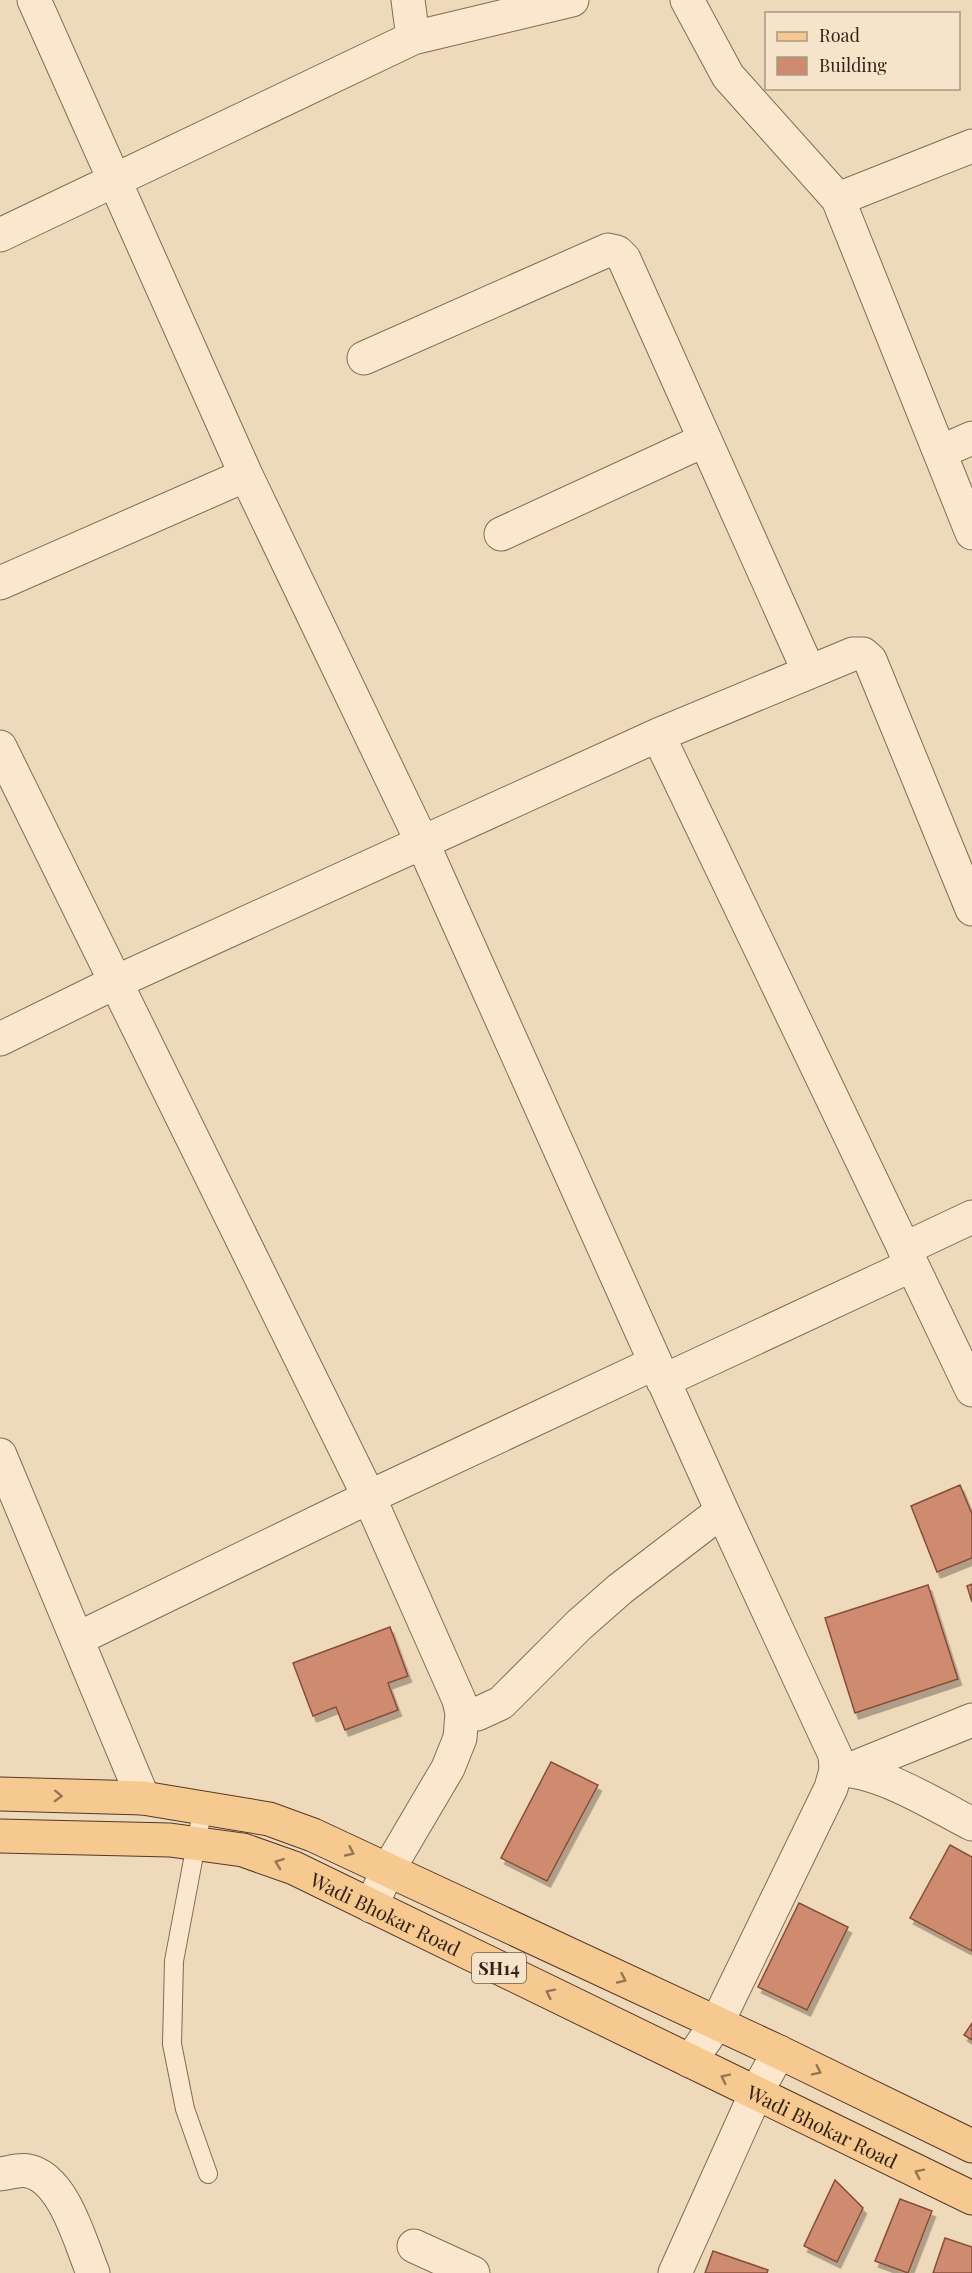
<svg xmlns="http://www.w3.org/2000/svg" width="972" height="2273" font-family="'Playfair Display',serif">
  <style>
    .building { fill: #cf8b6f; stroke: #864e3a; stroke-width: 1.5; filter: url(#shadow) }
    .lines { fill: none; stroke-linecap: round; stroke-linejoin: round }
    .lane-casing { stroke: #866954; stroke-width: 20 }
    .street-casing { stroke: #866954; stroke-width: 35 }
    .primary-casing { stroke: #533829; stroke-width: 35 }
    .lane { stroke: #fae7ce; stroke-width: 18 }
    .street { stroke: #fae7ce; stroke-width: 33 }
    .primary { stroke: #f5c98f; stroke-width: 33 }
    .oneway { stroke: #957654 }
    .labels { text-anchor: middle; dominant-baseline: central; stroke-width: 6; stroke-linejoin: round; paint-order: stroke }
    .shield { fill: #f6e4ca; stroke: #6f5d4f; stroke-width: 1.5 }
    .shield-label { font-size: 18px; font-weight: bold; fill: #35231a }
    .street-label { font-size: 20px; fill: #35231a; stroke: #f6e4ca }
  </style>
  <defs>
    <filter id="shadow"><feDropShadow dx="3.5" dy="6" stdDeviation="0" flood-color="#0004"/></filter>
  </defs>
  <rect width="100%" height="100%" fill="#efd9bb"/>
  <path class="building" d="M960,1485L972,1514V1558L937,1572L911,1506Z
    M972,1584V1602L967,1586Z
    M928,1585L958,1679L855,1713L825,1618Z
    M390,1627L408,1676L388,1683L398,1710L345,1730L336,1707L313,1716L293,1663Z
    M551,1762L598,1785L547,1881L501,1858Z
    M950,1845L972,1857V1951L910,1918Z
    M799,1903L848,1927L807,2010L758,1987Z
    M972,2023V2040L964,2035Z
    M835,2180L863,2208L837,2262L804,2246Z
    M900,2199L932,2211L908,2273L875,2261Z
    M945,2238L972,2247V2273H933Z
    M713,2251L768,2270L767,2273H705Z"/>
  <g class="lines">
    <defs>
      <path id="lane" d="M203,1807L174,1961L172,2044L185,2109L208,2174"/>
      <path id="street" d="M34,0L246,475L423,844L722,1511L835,1755L836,1770L831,1788L717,2023L690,2061
        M687,0L728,76L838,199L972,533
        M413,38L572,0
        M838,199L972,146
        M0,235L413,38L408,0
        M364,358L608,250L617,252L624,259L809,672
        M940,452L972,438
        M501,534L705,440
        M0,583L246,475
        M658,735L853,654H863L870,660L972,909
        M0,747L369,1497L459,1700L462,1713L460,1738L448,1768L388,1870L371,1906
        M0,1039L116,982L658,735L972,1390
        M904,1249L972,1217
        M663,1381L912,1265
        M0,1455L143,1798
        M77,1639L369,1497L655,1363
        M462,1713L477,1714L501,1703L579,1625L620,1589L722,1511
        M851,1769L972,1720
        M836,1770C877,1768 935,1805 972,1824
        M0,2174C8,2173 20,2169 28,2171C64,2178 80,2242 93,2273
        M414,2246L473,2273
        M675,2273L756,2093L779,2052"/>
      <g id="primary">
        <path d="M0,1794L143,1798L269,1819L313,1835L388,1870L779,2052L972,2146"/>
        <path id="s1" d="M0,1836L170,1840L243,1850L294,1868L972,2198"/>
      </g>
    </defs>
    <use href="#lane" class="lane-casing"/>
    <use href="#street" class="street-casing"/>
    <use href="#primary" class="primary-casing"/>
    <use href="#lane" class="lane"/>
    <use href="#street" class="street"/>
    <use href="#primary" class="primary"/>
  </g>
  <defs><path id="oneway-chevron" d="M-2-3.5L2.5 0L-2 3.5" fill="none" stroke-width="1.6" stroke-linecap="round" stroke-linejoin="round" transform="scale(1.5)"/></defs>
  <g class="oneway">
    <use href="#oneway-chevron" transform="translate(58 1796) rotate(2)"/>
    <use href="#oneway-chevron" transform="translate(350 1852) rotate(25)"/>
    <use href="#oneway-chevron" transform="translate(279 1863) rotate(-160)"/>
    <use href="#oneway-chevron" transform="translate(622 1979) rotate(25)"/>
    <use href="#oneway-chevron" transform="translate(550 1993) rotate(-154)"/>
    <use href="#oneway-chevron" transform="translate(817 2071) rotate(26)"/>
    <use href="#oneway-chevron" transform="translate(725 2078) rotate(-154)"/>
    <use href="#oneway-chevron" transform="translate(919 2173) rotate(-154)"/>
  </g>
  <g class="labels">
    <rect class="shield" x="472" y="1953" width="54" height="30" rx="4.5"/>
    <g class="shield-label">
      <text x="499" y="1968">SH14</text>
    </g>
    <g class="street-label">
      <text stroke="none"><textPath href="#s1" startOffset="400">Wadi Bhokar Road</textPath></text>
      <text stroke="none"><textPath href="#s1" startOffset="886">Wadi Bhokar Road</textPath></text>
    </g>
  </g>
  <rect x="765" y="12" width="195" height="78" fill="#f6e4ca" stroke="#a99784" stroke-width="1.5"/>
  <rect x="777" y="32" width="30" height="9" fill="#f5c98f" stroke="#a99784" stroke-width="1.5"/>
  <text x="819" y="42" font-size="18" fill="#35231a">Road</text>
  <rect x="777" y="57" width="30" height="18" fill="#cf8b6f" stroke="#a99784" stroke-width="1.5"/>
  <text x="819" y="72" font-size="18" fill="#35231a">Building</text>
</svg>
